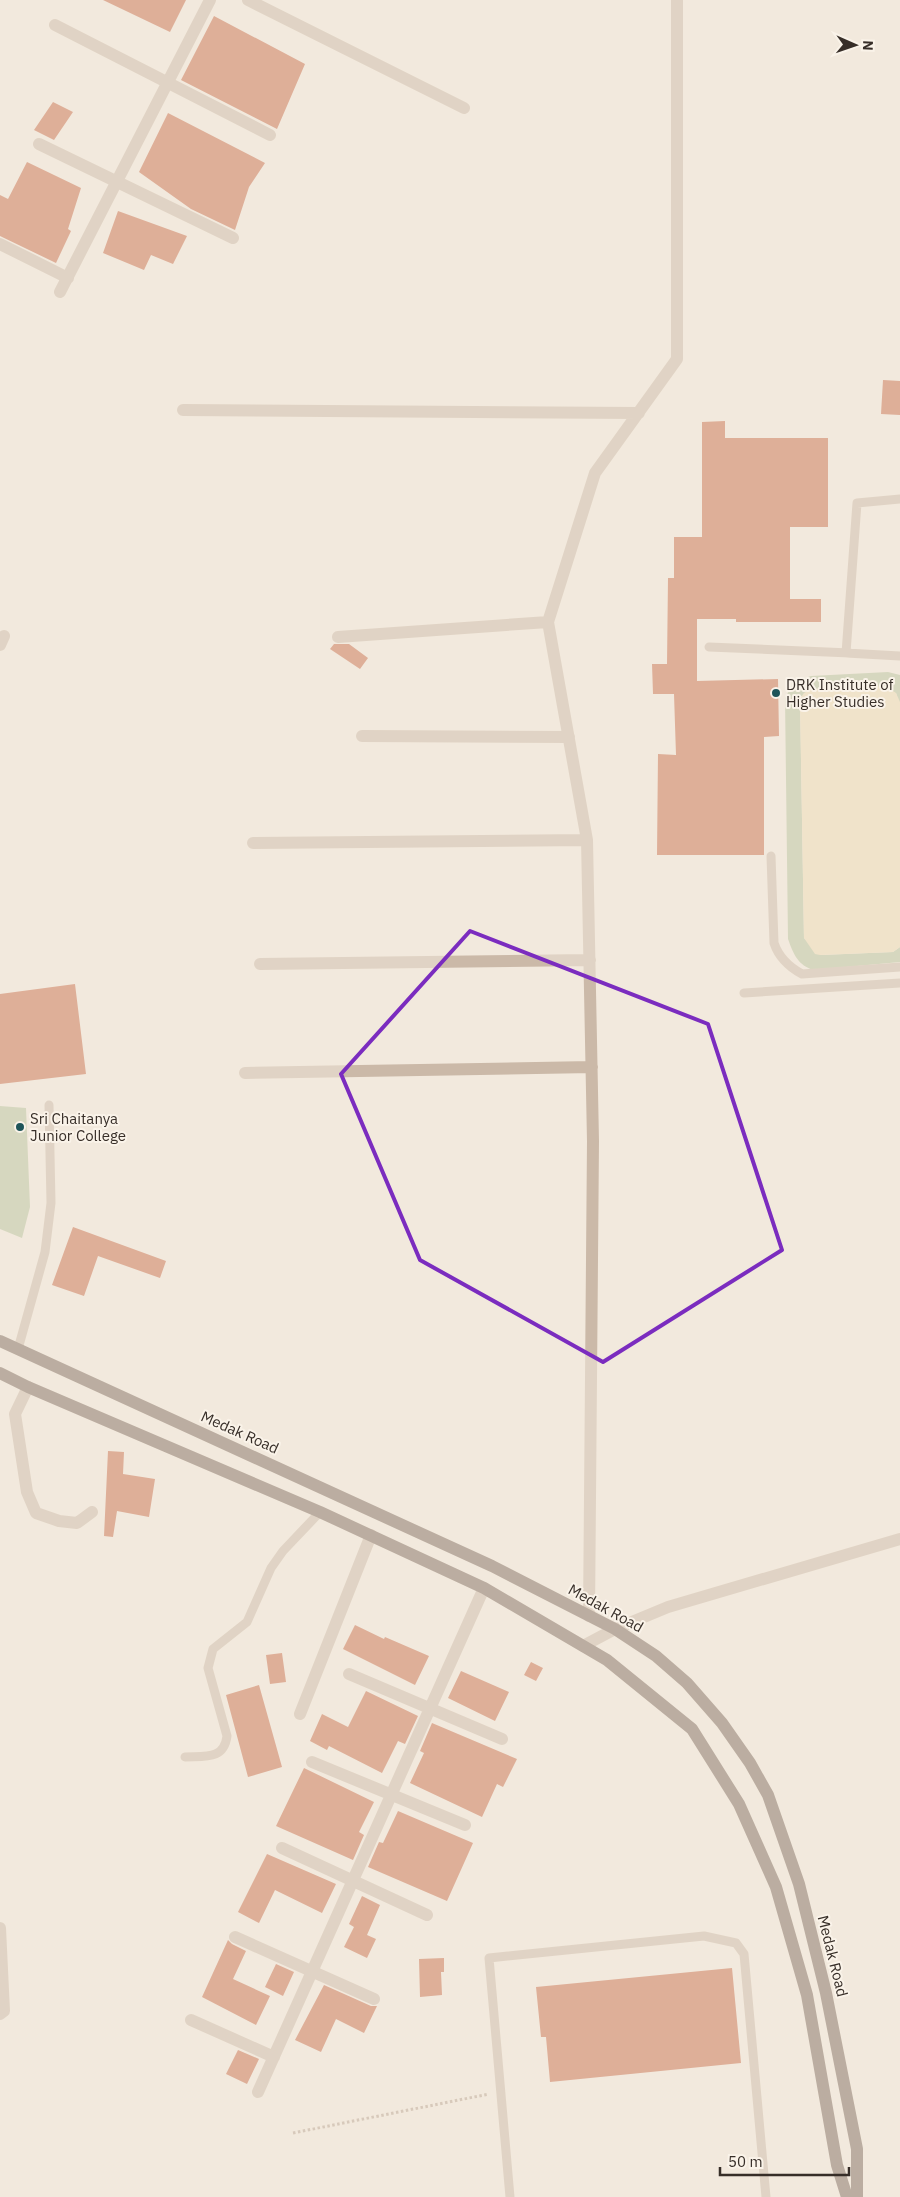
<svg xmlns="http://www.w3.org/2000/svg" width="900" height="2197" font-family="'IBM Plex Sans',sans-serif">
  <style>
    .green { fill: #b4c29c }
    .sand { fill: #eedbb3 }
    .building { fill: #c66846 }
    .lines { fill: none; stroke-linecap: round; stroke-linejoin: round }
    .path { stroke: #b7a392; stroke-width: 3; stroke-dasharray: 2.5 2.5; stroke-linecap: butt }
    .lane { stroke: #cbb9a8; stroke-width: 9 }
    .street { stroke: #cbb9a8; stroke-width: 12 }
    .primary { stroke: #796559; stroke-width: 12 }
    .marked { fill: none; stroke: #7b2cbf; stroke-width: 4; stroke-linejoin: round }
    .poi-dot { fill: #1e5459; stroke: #faf3e9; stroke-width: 2 }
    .labels { text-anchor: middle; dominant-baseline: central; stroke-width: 4; stroke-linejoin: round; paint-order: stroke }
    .poi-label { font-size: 15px; fill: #372e28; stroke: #faf3e9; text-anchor: start }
    .street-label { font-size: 15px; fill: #372e28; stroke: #faf3e9 }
  </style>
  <rect width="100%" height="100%" fill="#f2e9dd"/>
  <path class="green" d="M888,672L900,675V706L896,693L801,696L800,699L804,938L821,955L893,952L900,947V962L814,970C798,966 793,953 788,939L785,698L794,682L811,676Z
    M0,1106L26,1108L30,1207L22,1238L0,1229Z"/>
  <path class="sand" d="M886,686L896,693L900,702V947L893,952L820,955L815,954L804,938L800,699L804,693L811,689Z"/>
  <path class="building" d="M103,0H186L170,32Z
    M214,16L305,64L277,129L181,80Z
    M53,102L73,112L54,140L34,130Z
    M168,113L265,163L249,187L235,230L191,209L139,172Z
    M27,162L81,188L68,229L71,231L56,263L0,236V195L8,199Z
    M118,211L187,236L173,264L151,255L144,270L103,253Z
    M883,380L900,381V415L881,414Z
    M725,421V438H828V527H790V599H821V622H736V619H697V681L778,679L779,736L764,737V855H657L658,754L676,755L674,694H653L652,664H667L668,578H674V537H702V422Z
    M334,644H349L368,658L360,669L330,649Z
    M75,984L86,1074L0,1084V994Z
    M73,1227L166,1261L160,1278L98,1256L84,1296L52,1285Z
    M108,1451L124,1452L123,1474L155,1479L149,1517L117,1511L113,1537L104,1536Z
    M355,1625L384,1639L385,1637L429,1656L415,1685L343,1649Z
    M282,1653L286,1682L270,1684L266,1655Z
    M531,1662L543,1668L536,1681L524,1675Z
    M461,1671L509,1692L495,1721L448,1698Z
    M259,1685L282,1767L248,1777L226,1695Z
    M366,1691L418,1716L405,1744L398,1741L382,1773L329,1746L327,1750L310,1741L322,1714L348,1727Z
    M432,1723L517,1759L503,1787L497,1784L482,1817L410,1783L424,1753L420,1751Z
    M304,1768L374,1802L359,1832L364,1835L353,1860L276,1826Z
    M398,1811L473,1843L447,1901L368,1867L379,1842L383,1843Z
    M267,1854L336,1884L322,1913L275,1890L259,1923L238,1912Z
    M362,1896L380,1905L367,1935L376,1939L367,1958L344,1947L354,1927L349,1924Z
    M228,1940L232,1944L246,1951L233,1979L270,1996L256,2025L202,1997Z
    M444,1958V1972H441L442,1995L420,1997L419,1959Z
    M276,1964L294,1972L283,1996L265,1987Z
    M732,1968L741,2063L550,2082L546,2037H541L536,1987Z
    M324,1985L371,2006H377L364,2033L336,2019L321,2052L295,2040Z
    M238,2050L259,2059L247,2084L226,2074Z"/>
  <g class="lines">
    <path class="path" d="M293,2133L489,2094"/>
    <path class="lane" d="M900,499L857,503L846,653L900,656
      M709,647L850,653
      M771,856L774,943C779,958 789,967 802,974L900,967
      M744,993L900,983
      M18,1349L45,1252L51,1203L49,1105
      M185,1757C205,1756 224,1760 227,1736L208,1668L213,1649L247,1622L271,1568L283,1551L320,1512
      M510,2197L489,1958L704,1936L736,1943L744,1954L766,2197"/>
    <path class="street" d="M248,0L464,108
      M55,25L270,135
      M39,144L233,238
      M0,244L68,278
      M60,292L210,0
      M183,410L639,413
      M338,637L548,622
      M0,645L4,636
      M362,736L569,737
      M253,843L587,840
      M260,964L590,960
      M245,1073L592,1067
      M28,1387L15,1414L27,1492L36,1513L59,1521L77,1523L92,1512
      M589,1616L593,1141L587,840L548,622L595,473L677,359V0
      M583,1646L615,1629L668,1607L900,1539
      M349,1674L502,1739
      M300,1714L371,1535
      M312,1762L465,1825
      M282,1848L427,1915
      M0,1928L4,2011L0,2014
      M235,1937L374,1999
      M191,2020L274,2057
      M258,2092L484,1588"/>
    <path class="primary" d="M0,1341L492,1566L615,1629L656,1656L687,1683L722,1723L750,1763L768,1795L799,1884L826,1993L857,2149V2197
      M0,1373L28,1387L320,1512L484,1588L607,1660L692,1729L739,1804L776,1887L807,1995L837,2165L847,2197"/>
  </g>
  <path d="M0 0H900V2197H0ZM470,931L708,1024L782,1250L603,1362L420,1260L341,1074Z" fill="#f2e9dd" fill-opacity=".55" fill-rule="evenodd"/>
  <path class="marked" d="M470,931L708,1024L782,1250L603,1362L420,1260L341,1074Z"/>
  <g class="poi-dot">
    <circle cx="776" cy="693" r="5"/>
    <circle cx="20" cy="1127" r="5"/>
  </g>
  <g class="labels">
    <g class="poi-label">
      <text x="786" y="684">DRK Institute of<tspan x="786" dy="17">Higher Studies</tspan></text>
      <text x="30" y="1118">Sri Chaitanya<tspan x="30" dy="17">Junior College</tspan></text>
    </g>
    <g class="street-label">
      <text transform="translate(240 1432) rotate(24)">Medak Road</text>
      <text transform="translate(606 1608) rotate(29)">Medak Road</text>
      <text transform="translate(833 1956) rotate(76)">Medak Road</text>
    </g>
  </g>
  <g transform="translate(855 45) rotate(92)" stroke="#faf3e9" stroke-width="4" paint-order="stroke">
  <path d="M0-4L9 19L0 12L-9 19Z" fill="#372e28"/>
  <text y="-8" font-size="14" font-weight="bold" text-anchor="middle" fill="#372e28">N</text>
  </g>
  <path d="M720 2167v8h129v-8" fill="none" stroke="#372e28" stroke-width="2.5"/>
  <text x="728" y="2167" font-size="15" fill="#372e28" stroke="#faf3e9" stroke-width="4" paint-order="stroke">50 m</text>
</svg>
